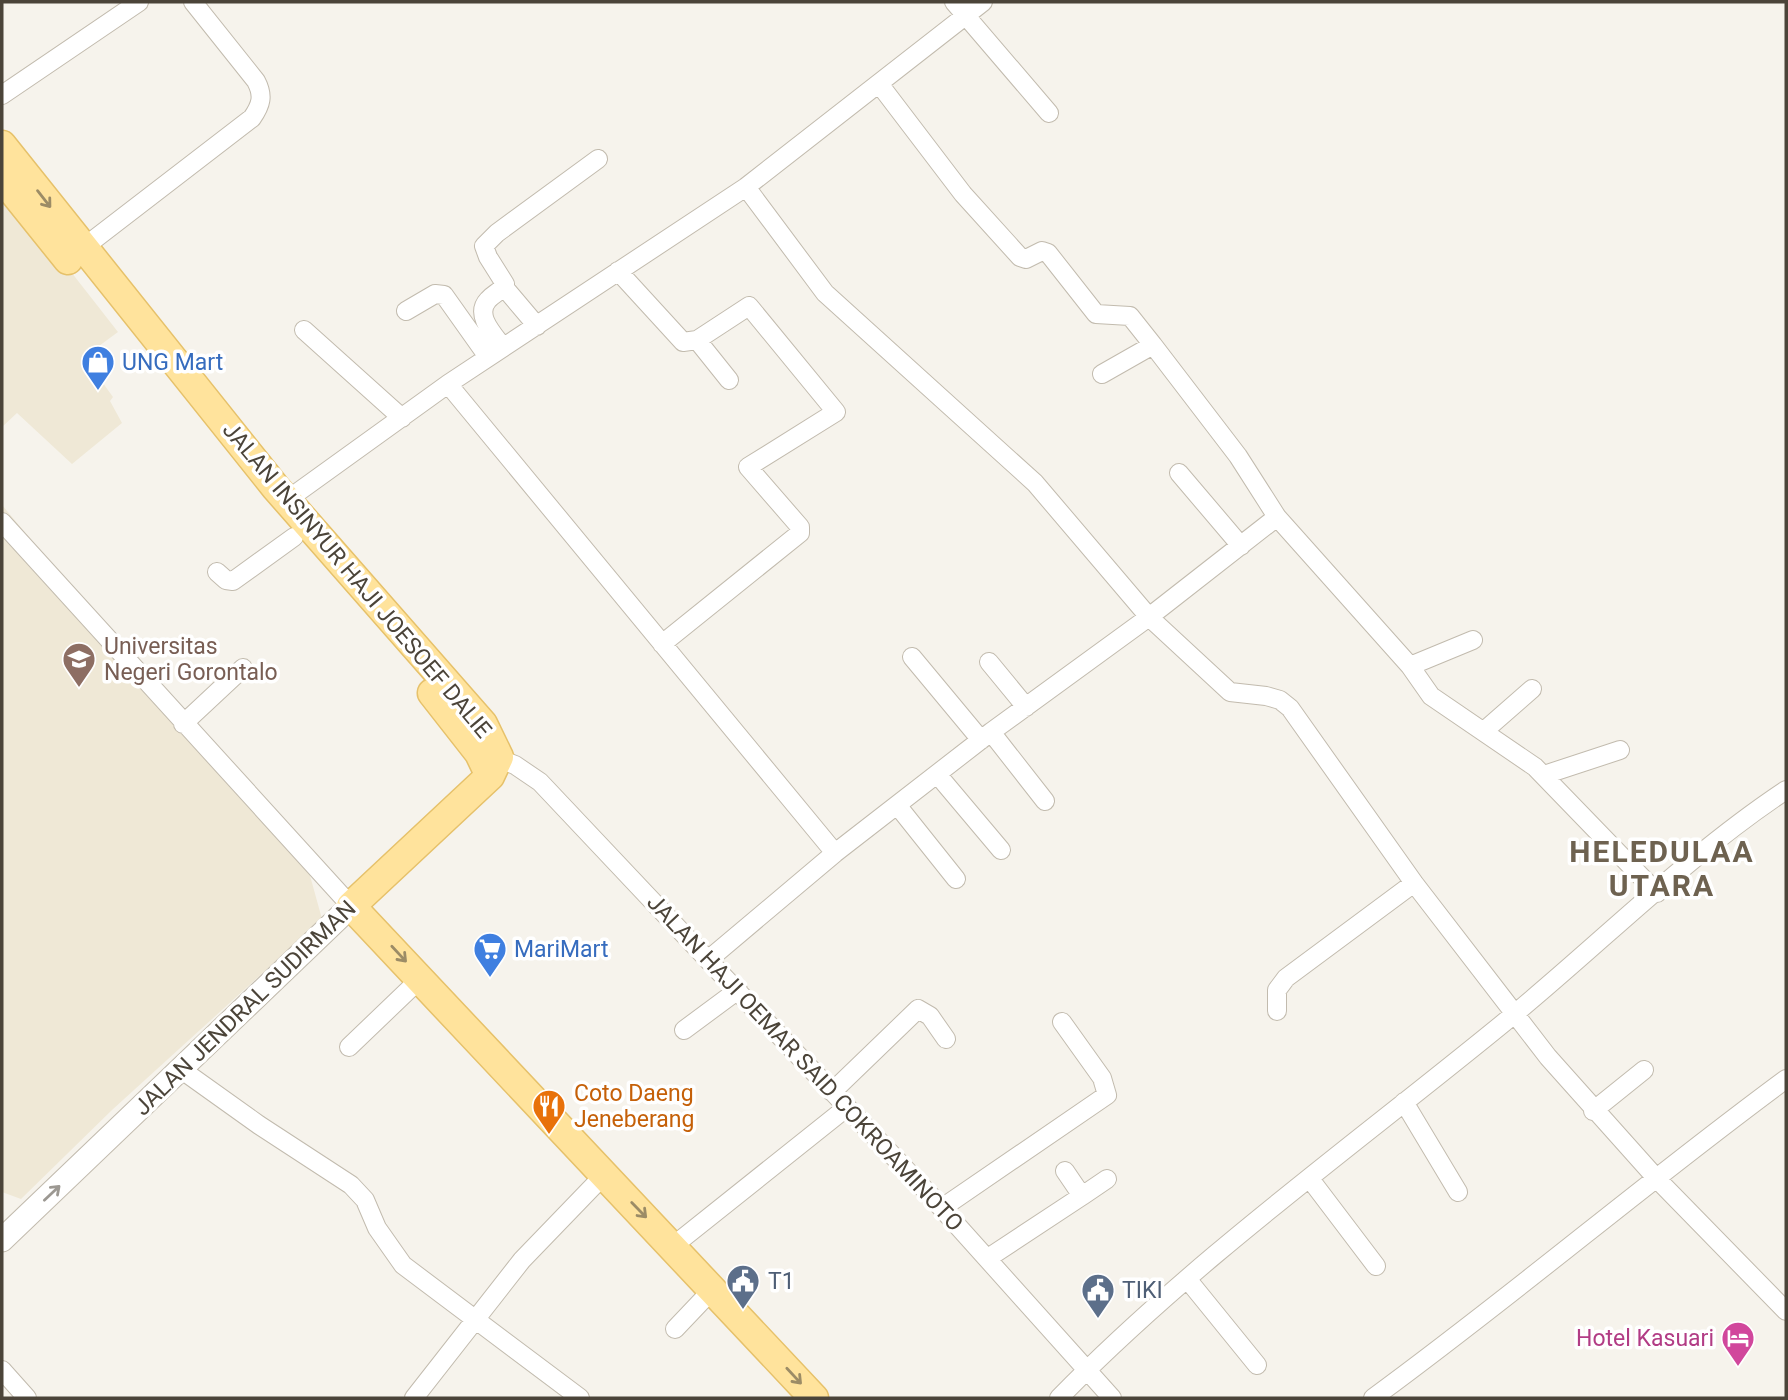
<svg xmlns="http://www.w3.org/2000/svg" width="1788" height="1400" font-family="Roboto,sans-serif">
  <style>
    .education { fill: #efe8d6 }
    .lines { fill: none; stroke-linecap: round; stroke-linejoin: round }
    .minor-casing { stroke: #c2bbae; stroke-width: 20 }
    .tertiary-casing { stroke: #c2bbae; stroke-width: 25 }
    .primary-casing { stroke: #e6c16a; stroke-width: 31 }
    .minor { stroke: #fff; stroke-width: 18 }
    .tertiary { stroke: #fff; stroke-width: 23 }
    .primary { stroke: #ffe39c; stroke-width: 28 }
    .oneway { stroke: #9c8c66 }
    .oneway2 { stroke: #9c9892 }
    .labels { text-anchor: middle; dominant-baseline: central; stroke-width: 7; stroke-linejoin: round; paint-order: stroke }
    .shop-label { font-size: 23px; fill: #366cbe; stroke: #fff; text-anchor: start }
    .street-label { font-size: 23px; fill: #4b4439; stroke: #fff }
    .education-label { font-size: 23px; fill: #785e54; stroke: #fff; text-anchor: start }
    .food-label { font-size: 23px; fill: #c56008; stroke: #fff; text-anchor: start }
    .service-label { font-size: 23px; fill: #4e5e75; stroke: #fff; text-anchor: start }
    .hotel-label { font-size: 23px; fill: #b23c85; stroke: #fff; text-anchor: end }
    .district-label { font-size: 30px; font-weight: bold; letter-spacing: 2px; fill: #6e6250; stroke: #fff }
  </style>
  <rect width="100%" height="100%" fill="#f6f3ec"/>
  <path class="education" d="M11,195L118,332L84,357L113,397L110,401L122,423L72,464L17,413L2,427V203Z
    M2,505L309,872L322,919L112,1110L21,1199L2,1192Z"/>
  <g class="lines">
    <defs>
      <path id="minor" d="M954,2L1049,113
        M880,85L963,194L1020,257L1026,259L1042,251L1048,253L1096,314L1130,316L1153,345
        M2,95L139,2
        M746,187L825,293L1035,483L1149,617L1230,692L1266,696L1280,700L1290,708L1414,883L1548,1057L1657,1179L1786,1311
        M83,248L252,118C261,105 264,96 256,81L193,2
        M618,271L683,342L697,340L749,306L836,412L748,467L800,527V533L662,644
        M504,287L537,326
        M406,311L435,294L444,295L488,357
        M304,330L402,418
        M697,340L729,380
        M503,347C494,335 474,315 488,300C494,293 501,292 505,284L488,257L484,246L497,233L598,159
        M1102,374L1153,345L1238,456L1277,517L1410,666L1431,696L1535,767L1657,893
        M448,384L835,853
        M1179,473L1241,546
        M287,500L448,384L746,187L983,2
        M2,522L351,906
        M217,572L226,580L233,581L294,537
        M912,657L981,740
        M989,662L1026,707
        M1410,666L1473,640
        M183,724L243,668
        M1484,731L1532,689
        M991,732L1045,801
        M489,755L515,765L540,782L929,1194L1112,1398
        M937,774L1001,850
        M1544,775L1620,750
        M897,805L956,879
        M708,960L835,853L991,732L1149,617L1277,517
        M1277,1011V990L1286,978L1414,883
        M684,1030L738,990
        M349,1047L421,978
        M182,1070L259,1125L351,1185L365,1200L377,1228L403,1265L580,1398
        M832,1092L918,1009L930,1016L946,1039
        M1404,1102L1458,1192
        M1593,1111L1644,1070
        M1310,1179L1376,1266
        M1082,1196L1107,1179
        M942,1208L1107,1095L1102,1078L1062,1022
        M673,1246L846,1108
        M988,1258L1082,1196L1065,1171
        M1188,1280L1257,1365
        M675,1329L713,1289
        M2,1370L27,1398
        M414,1398L522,1260L605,1174
        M1059,1398C1197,1257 1360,1141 1512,1016C1603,941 1688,855 1786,790
        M1373,1398C1514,1295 1646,1182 1786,1079"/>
      <path id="tertiary" d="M2,1240L351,906"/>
      <path id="primary" d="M2,145L276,488L483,724L499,757L490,776L351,906L814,1398
        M2,178L68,260
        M432,693L479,753L490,776"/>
    </defs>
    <use href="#minor" class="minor-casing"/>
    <use href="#tertiary" class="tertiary-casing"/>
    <use href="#primary" class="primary-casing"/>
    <use href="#minor" class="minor"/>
    <use href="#tertiary" class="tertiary"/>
    <use href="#primary" class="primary"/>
  </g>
  <defs><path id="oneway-shaft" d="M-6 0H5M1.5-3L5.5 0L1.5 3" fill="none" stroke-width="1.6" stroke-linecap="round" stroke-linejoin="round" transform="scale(1.75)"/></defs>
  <g class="oneway">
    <use href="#oneway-shaft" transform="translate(44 199) rotate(52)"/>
    <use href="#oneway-shaft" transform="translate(399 954) rotate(47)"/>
    <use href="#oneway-shaft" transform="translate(639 1210) rotate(46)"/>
    <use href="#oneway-shaft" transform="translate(794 1376) rotate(47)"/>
  </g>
  <use class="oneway2" href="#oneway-shaft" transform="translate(52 1193) rotate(-43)"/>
  <defs>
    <symbol id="shop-pin" viewBox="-11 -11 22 30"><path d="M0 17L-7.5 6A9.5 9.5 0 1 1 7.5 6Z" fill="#3f7fe0" stroke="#fff"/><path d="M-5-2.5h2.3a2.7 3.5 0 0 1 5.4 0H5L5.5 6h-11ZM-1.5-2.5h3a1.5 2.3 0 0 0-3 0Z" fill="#fff"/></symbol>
    <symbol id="university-pin" viewBox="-11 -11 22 30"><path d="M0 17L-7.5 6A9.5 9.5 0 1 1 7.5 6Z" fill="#8d6e63" stroke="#fff"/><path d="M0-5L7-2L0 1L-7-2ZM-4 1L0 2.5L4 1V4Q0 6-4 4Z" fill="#fff"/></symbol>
    <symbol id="supermarket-pin" viewBox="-11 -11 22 30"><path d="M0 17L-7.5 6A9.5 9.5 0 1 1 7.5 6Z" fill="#3f7fe0" stroke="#fff"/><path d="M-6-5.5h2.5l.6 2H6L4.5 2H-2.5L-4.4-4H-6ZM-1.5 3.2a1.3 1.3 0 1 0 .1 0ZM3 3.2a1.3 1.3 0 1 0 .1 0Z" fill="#fff"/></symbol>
    <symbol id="restaurant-pin" viewBox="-11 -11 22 30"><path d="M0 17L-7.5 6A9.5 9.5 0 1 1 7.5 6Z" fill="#e8710a" stroke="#fff"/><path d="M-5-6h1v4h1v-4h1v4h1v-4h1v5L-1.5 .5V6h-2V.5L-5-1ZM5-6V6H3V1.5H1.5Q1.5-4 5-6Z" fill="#fff"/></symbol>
    <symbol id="civic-pin" viewBox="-11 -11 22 30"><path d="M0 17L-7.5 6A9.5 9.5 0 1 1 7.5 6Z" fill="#5c6f8a" stroke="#fff"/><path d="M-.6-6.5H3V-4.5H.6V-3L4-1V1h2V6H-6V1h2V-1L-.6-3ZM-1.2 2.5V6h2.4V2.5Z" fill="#fff"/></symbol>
    <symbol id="hotel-pin" viewBox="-11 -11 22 30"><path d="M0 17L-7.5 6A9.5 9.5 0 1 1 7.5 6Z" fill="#d1479c" stroke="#fff"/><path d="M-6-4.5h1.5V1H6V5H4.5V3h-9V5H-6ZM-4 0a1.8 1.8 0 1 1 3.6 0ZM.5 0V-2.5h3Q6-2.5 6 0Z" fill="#fff"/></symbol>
  </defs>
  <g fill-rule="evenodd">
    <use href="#shop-pin" x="79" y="343" width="38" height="52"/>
    <use href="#university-pin" x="60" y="640" width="38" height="52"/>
    <use href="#supermarket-pin" x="471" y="930" width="38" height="52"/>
    <use href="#restaurant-pin" x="530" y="1087" width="38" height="52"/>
    <use href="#civic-pin" x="724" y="1262" width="38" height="52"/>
    <use href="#civic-pin" x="1079" y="1271" width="38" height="52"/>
    <use href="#hotel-pin" x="1719" y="1319" width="38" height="52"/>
  </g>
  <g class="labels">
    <g class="shop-label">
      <text x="122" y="362">UNG Mart</text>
      <text x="514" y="949">MariMart</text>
    </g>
    <g class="street-label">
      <text transform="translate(357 580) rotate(50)">JALAN INSINYUR HAJI JOESOEF DALIE</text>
      <text transform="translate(245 1008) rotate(-44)">JALAN JENDRAL SUDIRMAN</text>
      <text transform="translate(805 1063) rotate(47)">JALAN HAJI OEMAR SAID COKROAMINOTO</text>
    </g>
    <g class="education-label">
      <text x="104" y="646">Universitas<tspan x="104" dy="26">Negeri Gorontalo</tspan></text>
    </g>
    <g class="food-label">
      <text x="574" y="1093">Coto Daeng<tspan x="574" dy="26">Jeneberang</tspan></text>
    </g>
    <g class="service-label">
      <text x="768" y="1281">T1</text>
      <text x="1122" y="1290">TIKI</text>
    </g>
    <g class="hotel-label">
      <text x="1714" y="1338">Hotel Kasuari</text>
    </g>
    <g class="district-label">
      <text x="1662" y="851">HELEDULAA<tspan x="1662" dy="34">UTARA</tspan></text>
    </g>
  </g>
  <rect width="1788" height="1400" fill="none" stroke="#4b4439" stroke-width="7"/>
</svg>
